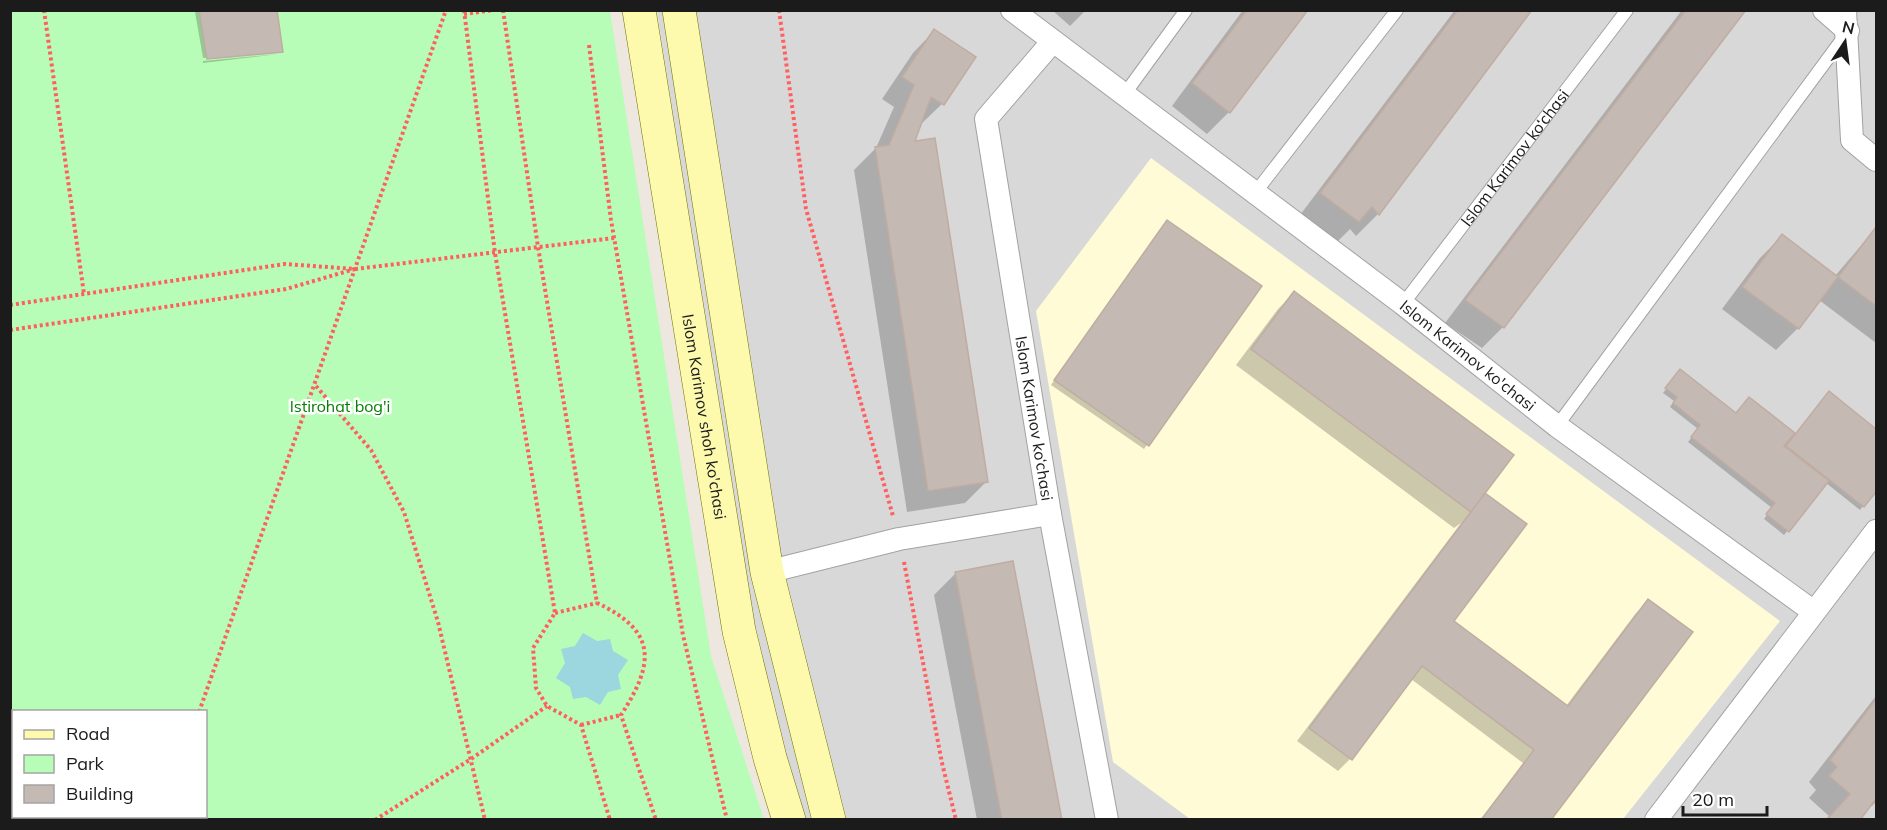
<svg xmlns="http://www.w3.org/2000/svg" width="1887" height="830" font-family="Mulish,sans-serif">
  <style>
    .residential { fill: #d9d8d8 }
    .education { fill: #fffbd7 }
    .park { fill: #b8fdb7; fill-rule: evenodd }
    .water { fill: #9cd6df }
    .shadow { fill: #0003 }
    .building { fill: #c5b9b3; stroke: #c0aca1; stroke-width: 1.5 }
    .lines { fill: none; stroke-linecap: round; stroke-linejoin: round }
    .service-casing { stroke: #a2a2a2; stroke-width: 14 }
    .minor-casing { stroke: #a2a2a2; stroke-width: 24 }
    .secondary-casing { stroke: #737400; stroke-width: 34 }
    .path { stroke: #ff605f; stroke-width: 4; stroke-dasharray: 3 3; stroke-linecap: butt }
    .service { stroke: #fff; stroke-width: 12 }
    .minor { stroke: #fff; stroke-width: 22 }
    .secondary { stroke: #fdfaae; stroke-width: 33 }
    .labels { text-anchor: middle; dominant-baseline: central; stroke-width: 5; stroke-linejoin: round; paint-order: stroke }
    .street-label { font-size: 16px; fill: #1b1b1b; stroke: #fff }
    .park-label { font-size: 16px; fill: #067e04; stroke: #fff }
  </style>
  <rect width="100%" height="100%" fill="#eee7df"/>
  <path class="residential" d="M657,11H1876V819H800L769,731Z"/>
  <path class="education" d="M1151,158L1780,621L1623,819H1190L1113,762L1036,311Z"/>
  <path class="park" d="M10,11H610L711,656L764,819H11ZM14,712H206V816H14Z"/>
  <path class="water" d="M583,633L597,641L610,639L613,651L628,660L618,675L621,689L608,692L600,705L586,697L573,699L570,687L556,678L565,663L561,649L575,646Z"/>
  <path class="shadow" d="M197,10H276L281,51L203,58L195,12Z
    M1052,10H1086L1070,26Z
    M1243,10H1306L1229,112L1207,134L1172,106Z
    M1455,10H1530L1378,214L1356,236L1350,229L1337,242L1300,215Z
    M1682,10H1744L1503,327L1482,348L1445,323Z
    M934,31L942,104L920,125L913,142L986,482L965,503L907,512L854,170L876,148L894,107L882,99L913,53Z
    M279,54L203,63V61Z
    M1163,225L1260,287L1144,449L1051,385Z
    M1876,228V343L1819,300L1798,328L1776,350L1722,309L1760,258L1782,236L1835,276Z
    M1294,293L1483,494L1452,621L1566,706L1636,613L1649,601L1549,820H1480L1523,763L1411,679L1350,759L1338,771L1297,741L1461,523L1454,528L1236,365L1278,309Z
    M1677,375L1736,415L1749,399L1795,435L1829,393L1876,430V489L1860,510L1826,483L1784,535L1764,519L1772,508L1688,442L1698,429L1670,407L1674,401L1663,393Z
    M956,573L1061,820H977L934,595Z
    M1876,696V802L1872,806L1870,805L1830,817L1809,798L1816,790L1809,782Z"/>
  <path class="building" d="M199,10H277L283,52L207,59Z
    M1247,10H1308L1230,113L1192,83Z
    M1458,10H1532L1379,215L1372,207L1359,222L1320,193Z
    M1686,10H1746L1504,328L1465,300Z
    M934,29L976,57L944,105L931,97L915,141L935,138L988,482L928,491L875,147L889,145L914,85L902,77Z
    M1167,220L1262,286L1149,446L1054,380Z
    M1876,227V306L1838,277Z
    M1782,234L1838,277L1799,329L1742,287Z
    M1294,291L1514,455L1471,512L1251,349Z
    M1680,369L1736,413L1749,397L1795,433L1784,446L1829,481L1789,532L1766,514L1775,503L1691,437L1700,425L1673,403L1677,397L1665,388Z
    M1829,391L1876,429V492L1864,507L1786,446Z
    M1485,493L1527,524L1454,621L1568,706L1648,599L1693,632L1551,820H1481L1534,750L1422,666L1352,760L1309,728Z
    M1013,561L1062,820H1002L955,572Z
    M1876,699V799L1860,820H1826L1850,794L1829,776L1837,767L1830,760Z"/>
  <g class="lines">
    <defs>
      <g id="service">
        <path d="M1124,95L1186,10"/>
        <path d="M1255,193L1397,10"/>
        <path id="s1" d="M1403,304L1627,10"/>
        <path d="M1557,426L1846,34"/>
      </g>
      <g id="minor">
        <path id="s2" d="M1012,10L1403,304L1557,426L1814,612"/>
        <path d="M1824,10L1848,31"/>
        <path d="M1845,10L1852,140L1876,160"/>
        <path id="s3" d="M1053,41L986,119L1050,514L1107,820"/>
        <path d="M767,572L899,539L1050,514"/>
        <path d="M1656,820L1876,531"/>
      </g>
      <g id="secondary">
        <path id="s4" d="M639,10L739,631L770,758L789,820"/>
        <path d="M679,10L767,572L829,820"/>
      </g>
    </defs>
    <use href="#service" class="service-casing"/>
    <use href="#minor" class="minor-casing"/>
    <use href="#secondary" class="secondary-casing"/>
    <path class="path" d="M44,10L84,294
      M464,10L495,253L555,613L533,648L536,688L547,706L581,725L610,820
      M503,10L538,247L597,603C657,631 655,663 621,715L656,820
      M779,10L806,209L893,516
      M464,14L494,10
      M589,45L611,220L683,635L727,820
      M355,269L614,238
      M10,305L285,264L355,269L286,289L10,330
      M316,386L371,450L404,512L438,622L485,820
      M904,562L942,763L956,820
      M555,613L597,603
      M199,712L446,10
      M581,725L621,715
      M162,820L163,816
      M375,820L471,759L547,706"/>
    <use href="#service" class="service"/>
    <use href="#minor" class="minor"/>
    <use href="#secondary" class="secondary"/>
  </g>
  <g class="labels">
    <g class="street-label">
      <text stroke="none"><textPath href="#s1" startOffset="184">Islom Karimov ko‘chasi</textPath></text>
      <text stroke="none"><textPath href="#s2" startOffset="572">Islom Karimov ko'chasi</textPath></text>
      <text stroke="none"><textPath href="#s4" startOffset="412">Islom Karimov shoh ko'chasi</textPath></text>
      <text stroke="none"><textPath href="#s3" startOffset="406">Islom Karimov ko‘chasi</textPath></text>
    </g>
    <g class="park-label">
      <text x="340" y="406">Istirohat bog'i</text>
    </g>
  </g>
  <rect width="1887" height="830" fill="none" stroke="#1b1b1b" stroke-width="24"/>
  <rect x="12" y="710" width="195" height="108" fill="#ffffff" stroke="#a4a4a4" stroke-width="1.5"/>
  <rect x="24" y="730" width="30" height="9" fill="#fdfaae" stroke="#a4a4a4" stroke-width="1.5"/>
  <text x="66" y="740" font-size="18" fill="#1b1b1b">Road</text>
  <rect x="24" y="755" width="30" height="18" fill="#b8fdb7" stroke="#a4a4a4" stroke-width="1.5"/>
  <text x="66" y="770" font-size="18" fill="#1b1b1b">Park</text>
  <rect x="24" y="785" width="30" height="18" fill="#c5b9b3" stroke="#a4a4a4" stroke-width="1.5"/>
  <text x="66" y="800" font-size="18" fill="#1b1b1b">Building</text>
  <g transform="translate(1845 42) rotate(13)" stroke="#ffffff" stroke-width="4.5" paint-order="stroke">
  <path d="M0-4.5L10 22L0 15L-10 22Z" fill="#1b1b1b"/>
  <text y="-9" font-size="16" font-weight="bold" text-anchor="middle" fill="#1b1b1b">N</text>
  </g>
  <path d="M1683 806v9h84v-9" fill="none" stroke="#1b1b1b" stroke-width="3"/>
  <text x="1692" y="806" font-size="18" fill="#1b1b1b" stroke="#ffffff" stroke-width="4.5" paint-order="stroke">20 m</text>
</svg>
